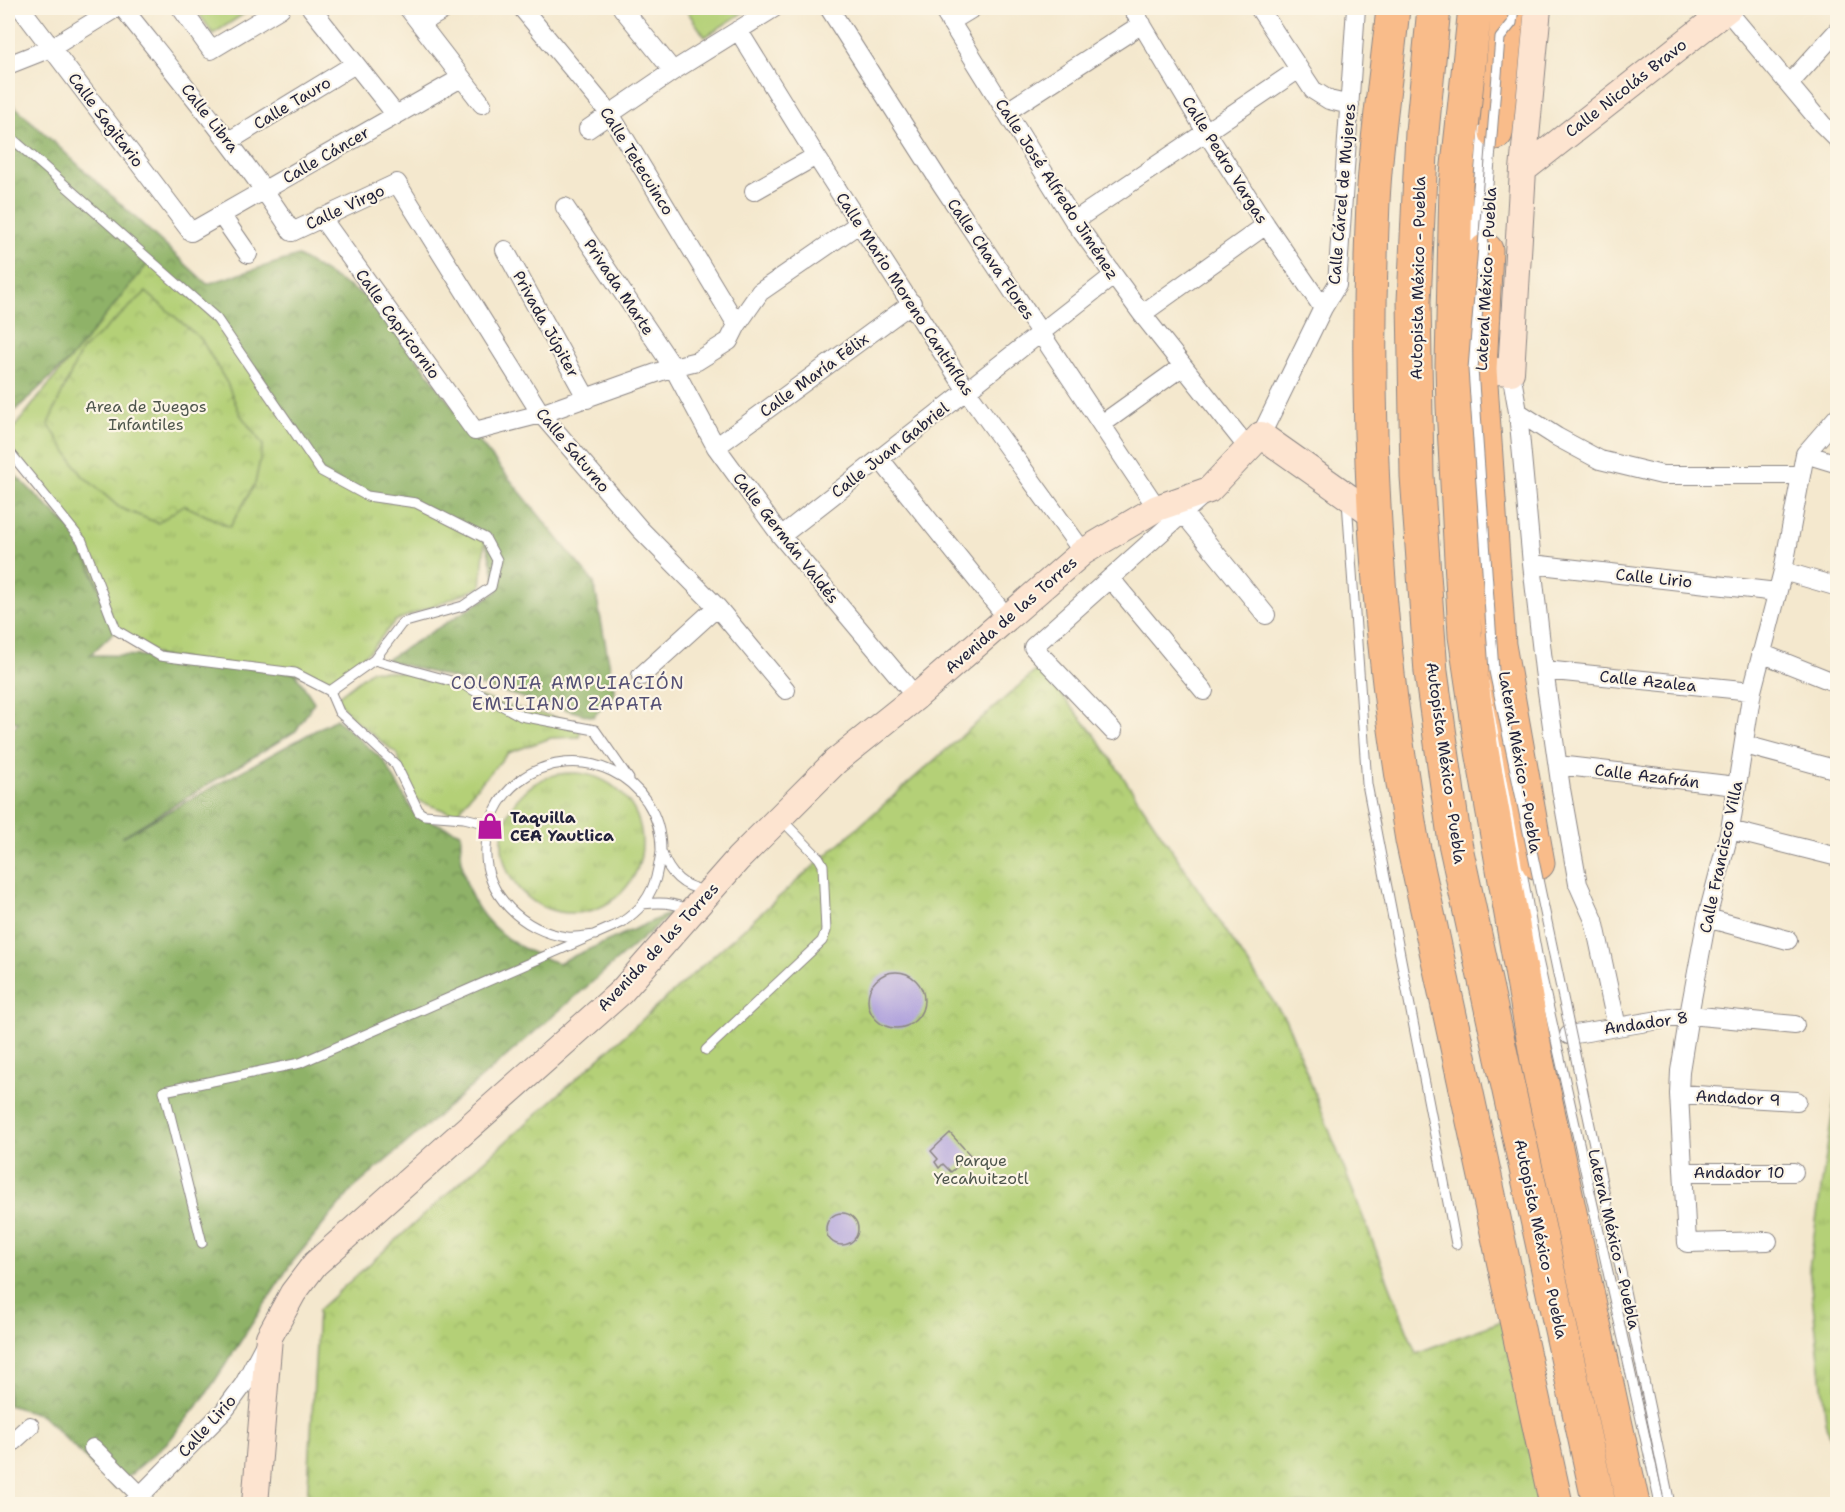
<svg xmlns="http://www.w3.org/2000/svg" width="1845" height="1512" font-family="'Shantell Sans',sans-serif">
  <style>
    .grass { fill: url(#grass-tufts); stroke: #6b7959; stroke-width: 1.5 }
    .forest { fill: url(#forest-crowns); stroke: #586a52; stroke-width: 1.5 }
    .park { fill: url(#park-crowns); stroke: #6b7959; stroke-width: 1.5 }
    .garden { fill: #b4d077; stroke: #6b7959; stroke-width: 1.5 }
    .building { fill: #b2a5dd }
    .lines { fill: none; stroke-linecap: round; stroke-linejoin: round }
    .lane-casing { stroke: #8b8584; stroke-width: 11 }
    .street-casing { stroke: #8b8584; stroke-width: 20 }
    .secondary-casing { stroke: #8b8584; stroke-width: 28 }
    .highway-casing { stroke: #8b8584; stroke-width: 35 }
    .lane { stroke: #fff; stroke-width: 9 }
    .street { stroke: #fff; stroke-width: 18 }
    .secondary { stroke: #fde4d0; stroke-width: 26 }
    .highway { stroke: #f9bc8a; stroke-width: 33 }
    .lane-bridge-casing { stroke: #8b8584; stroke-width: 11; stroke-linecap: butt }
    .lane-bridge { stroke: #fff; stroke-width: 9 }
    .labels { text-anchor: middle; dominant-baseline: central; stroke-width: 4.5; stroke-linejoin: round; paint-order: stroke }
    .street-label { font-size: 16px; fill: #22223b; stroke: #fcf5e5 }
    .park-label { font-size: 16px; fill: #4e564d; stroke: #fcf5e5 }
    .poi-label { font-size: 16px; font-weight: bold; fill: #22223b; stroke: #fcf5e5; text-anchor: start }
    .neighbourhood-label { font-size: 18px; letter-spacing: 1.5px; fill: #545074; stroke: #fcf5e5 }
  </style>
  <defs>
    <pattern id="grass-tufts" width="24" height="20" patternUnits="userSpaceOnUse" patternTransform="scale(1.5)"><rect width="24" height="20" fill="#b4d077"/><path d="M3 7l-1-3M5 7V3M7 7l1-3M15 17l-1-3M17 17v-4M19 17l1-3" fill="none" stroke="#9ab268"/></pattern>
    <pattern id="forest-crowns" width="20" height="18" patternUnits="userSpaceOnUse" patternTransform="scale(1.5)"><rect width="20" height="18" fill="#8fb268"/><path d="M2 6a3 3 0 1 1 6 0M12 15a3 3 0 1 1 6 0" fill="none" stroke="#749057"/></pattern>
    <pattern id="park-crowns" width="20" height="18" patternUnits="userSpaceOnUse" patternTransform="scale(1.5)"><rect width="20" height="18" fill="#b4d077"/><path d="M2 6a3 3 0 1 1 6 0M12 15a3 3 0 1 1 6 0" fill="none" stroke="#9ab268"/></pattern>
  </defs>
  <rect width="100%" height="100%" fill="#fcf5e5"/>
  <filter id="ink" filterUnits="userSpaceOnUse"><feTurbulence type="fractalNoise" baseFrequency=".0167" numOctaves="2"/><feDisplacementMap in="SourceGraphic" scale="12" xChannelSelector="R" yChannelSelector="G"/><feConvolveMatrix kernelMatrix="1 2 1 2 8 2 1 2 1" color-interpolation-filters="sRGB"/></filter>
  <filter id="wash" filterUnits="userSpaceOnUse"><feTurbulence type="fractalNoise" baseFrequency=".008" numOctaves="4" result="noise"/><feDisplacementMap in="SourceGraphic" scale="24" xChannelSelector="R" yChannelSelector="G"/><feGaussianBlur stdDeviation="1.35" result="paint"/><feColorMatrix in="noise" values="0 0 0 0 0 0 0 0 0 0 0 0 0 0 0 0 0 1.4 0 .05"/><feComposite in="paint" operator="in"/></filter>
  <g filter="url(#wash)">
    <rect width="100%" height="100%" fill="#f4e8ce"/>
    <path class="grass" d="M150,260L416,503L485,538L481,587L395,621L370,651L329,682L295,673L160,656L116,630L82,541L8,450V435Z
      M372,670L407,673L509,706L580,723V737L551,738L508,753L470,795L457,815L413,799L397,754L352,718L336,698Z
      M502 843a70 70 0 1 1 140 0a70 70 0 1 1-140 0Z
      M1837,1083V1466L1826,1421L1809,1268Z"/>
    <path class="forest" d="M8,100L207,284L298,256L376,303L469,429L594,583L615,694L593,717L386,660L498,591L485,538L416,503L367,496L321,471L217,319L150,261L71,358L8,417Z
      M8,468L77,535L116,630L90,655L160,656L295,673L314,702L296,731L122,837L336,719L384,761L415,815L461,833C457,903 494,942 558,963L673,912L352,1190L290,1265L207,1393L169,1441L115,1488L42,1415L8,1405V733L19,722L8,721Z"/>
    <path class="park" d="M146,292L201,339L227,383L240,414L263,445L255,484L230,527L184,505L158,523L120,508L82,475L48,424L81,351Z
      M1039,668L1095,735L1287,1022L1416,1353L1502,1321L1541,1504H307L318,1310L798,880Z"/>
    <path class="garden" d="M195,8H253L213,34Z
      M685,8H750L705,37Z"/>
    <g id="blocks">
      <path class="building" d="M868 1000a28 28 0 1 1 56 0a28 28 0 1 1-56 0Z
        M950,1133L970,1155L951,1172L943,1164L939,1168L935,1162L938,1159L931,1151Z
        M826 1229a16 16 0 1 1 32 0a16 16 0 1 1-32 0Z"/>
    </g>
  </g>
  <g filter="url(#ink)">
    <use href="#blocks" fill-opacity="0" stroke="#8b8584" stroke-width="1.5"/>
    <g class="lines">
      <defs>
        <path id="lane" d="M8,135L217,319L321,471L367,496L416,503L485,538L497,560L491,587L463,606L402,623L374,660L462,684L521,716L595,730L629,779
          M1473,249L1483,129
          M8,450L82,541L116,630L160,656L295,673L330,691L374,660
          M1347,501L1367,784L1456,1244
          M1488,685L1538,960L1660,1504
          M330,691L339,712L396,765L419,812L424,815L464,818L489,824
          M662,853C669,873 683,888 705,890
          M642,904C660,902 673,902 689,910
          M706,1050L822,941L826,931L823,865L819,858L781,819
          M202,1243L164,1091L300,1063L621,923C628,918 636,912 642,905C650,895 656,881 658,868C659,862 661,856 661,850C661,776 577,737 519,781C498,797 487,822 486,848C483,894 524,932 567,937C576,938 586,936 595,935"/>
        <path id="street" d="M21,8L191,232L461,78
          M123,8C181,81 241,153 292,232L397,183L541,414L640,529L717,607L786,690
          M181,8L211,50L281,8
          M311,8L396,115
          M408,8L482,104
          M522,8L610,114L737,325
          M622,8L673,71
          M829,8L942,185L1157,508
          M942,8L1074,221L1142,314L1248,448
          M1132,8L1206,132L1266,225L1323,308
          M1259,8L1313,90L1329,100L1350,105
          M1725,8L1822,124L1838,140
          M950,22L973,8
          M420,24L447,8
          M738,30L816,156L967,391L1083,552
          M8,65L51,48L116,8
          M1789,84L1838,30
          M1006,112L1142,24
          M588,129L673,71L774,8
          M229,141L355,64
          M754,191L816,156
          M565,207L673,367L716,447L781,536L916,697
          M221,215L248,254
          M321,217L475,431L541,414L673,367L697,361L729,341L737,325L760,292L860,223
          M1074,221L1299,69
          M505,250L587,399
          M1142,314L1266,225
          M1511,372L1518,412L1532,564L1544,670L1561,789L1578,884L1594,920L1617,1027
          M1518,412L1557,437L1600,460L1662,475H1801
          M1102,424L1183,366
          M1261,435L1323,308L1337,285L1356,8
          M716,447L912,303
          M1805,454L1838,464
          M880,459L1008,619
          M1183,513L1266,615
          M781,536L1113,276
          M1532,564L1777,592
          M1783,571L1838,587
          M1110,578L1204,691
          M1761,653L1831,681
          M1544,670L1752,691
          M641,676L717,607
          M1113,731L1033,647L1202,496
          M1745,745L1838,770
          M1558,765L1736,786
          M1730,830L1838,857
          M1707,918L1788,940
          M1569,1035L1689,1015L1795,1025
          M1679,1094L1797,1101
          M1685,1172H1794
          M1768,1241L1687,1243L1679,1094L1680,1071L1689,1015L1707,918L1730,830L1752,691L1783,571L1805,454L1838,416
          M8,1446L30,1426
          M93,1448L141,1496
          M132,1504L224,1411L244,1384L265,1344"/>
        <path id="secondary" d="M1523,170L1729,8
          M1480,370L1511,372L1523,170L1538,8
          M255,1504L269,1337L293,1293L315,1264L621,992L738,859L836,761L916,697L1083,552L1157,508L1209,490L1261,435L1374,515"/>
        <path id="highway" d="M1393,8C1387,72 1376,137 1373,202C1366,359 1370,517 1388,674C1394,729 1403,785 1412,840L1556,1504
          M1434,8L1422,132L1414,301L1417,476L1431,672L1455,843L1599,1504
          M1475,8L1456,184L1452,365L1453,406L1465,636L1482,751L1537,1060L1633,1504
          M1496,133L1508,8
          M1486,250L1480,370L1499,645L1538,863"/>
      </defs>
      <use href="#lane" class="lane-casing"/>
      <use href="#street" class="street-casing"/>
      <use href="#secondary" class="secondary-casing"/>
      <use href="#highway" class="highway-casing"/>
      <use href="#lane" class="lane"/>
      <use href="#street" class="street"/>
      <use href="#secondary" class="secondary"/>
      <use href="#highway" class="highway"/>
      <defs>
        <path id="lane-bridge" d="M1514,8L1512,23L1500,38L1473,369L1494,671L1670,1504"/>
      </defs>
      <use href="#lane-bridge" class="lane-bridge-casing"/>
      <use href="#lane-bridge" class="lane-bridge"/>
    </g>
  </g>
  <defs>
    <symbol id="shop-bare" viewBox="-9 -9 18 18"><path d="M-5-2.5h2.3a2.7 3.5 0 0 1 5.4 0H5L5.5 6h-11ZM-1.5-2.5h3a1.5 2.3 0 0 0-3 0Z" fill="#b5179e" stroke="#fcf5e5" stroke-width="2.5" paint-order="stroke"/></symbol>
  </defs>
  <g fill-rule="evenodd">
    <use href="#shop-bare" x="471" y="807" width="38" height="38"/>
  </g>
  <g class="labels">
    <g class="street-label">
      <text transform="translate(1626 88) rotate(-38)">Calle Nicolás Bravo</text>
      <text transform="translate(292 103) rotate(-31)">Calle Tauro</text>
      <text transform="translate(210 118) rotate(52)">Calle Libra</text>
      <text transform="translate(106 120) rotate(53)">Calle Sagitario</text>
      <text transform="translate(326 155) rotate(-30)">Calle Cáncer</text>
      <text transform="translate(1225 160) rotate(58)">Calle Pedro Vargas</text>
      <text transform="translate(637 161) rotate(58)">Calle Tetecuinco</text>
      <text transform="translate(1057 189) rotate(57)">Calle José Alfredo Jiménez</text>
      <text transform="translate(1342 194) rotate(-85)">Calle Cárcel de Mujeres</text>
      <text transform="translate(345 207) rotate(-25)">Calle Virgo</text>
      <text transform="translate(991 259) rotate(56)">Calle Chava Flores</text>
      <text transform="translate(1418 278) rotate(-89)">Autopista México - Puebla</text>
      <text transform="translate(1486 279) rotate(-87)">Lateral México - Puebla</text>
      <text transform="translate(619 287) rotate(56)">Privada Marte</text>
      <text transform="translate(905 294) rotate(57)">Calle Mario Moreno Cantínflas</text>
      <text transform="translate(398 324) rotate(54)">Calle Capricornio</text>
      <text transform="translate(546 324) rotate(61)">Privada Júpiter</text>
      <text transform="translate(814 375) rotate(-36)">Calle María Félix</text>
      <text transform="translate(573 450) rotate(50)">Calle Saturno</text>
      <text transform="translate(890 450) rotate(-38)">Calle Juan Gabriel</text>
      <text transform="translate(786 538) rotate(52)">Calle Germán Valdés</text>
      <text transform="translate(1654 578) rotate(6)">Calle Lirio</text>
      <text transform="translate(1011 615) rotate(-41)">Avenida de las Torres</text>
      <text transform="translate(1648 681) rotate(6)">Calle Azalea</text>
      <text transform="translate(1520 762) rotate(80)">Lateral México - Puebla</text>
      <text transform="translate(1446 763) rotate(82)">Autopista México - Puebla</text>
      <text transform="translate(1647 776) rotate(7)">Calle Azafrán</text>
      <text transform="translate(1721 857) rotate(-78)">Calle Francisco Villa</text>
      <text transform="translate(658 947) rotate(-47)">Avenida de las Torres</text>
      <text transform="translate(1646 1023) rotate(-8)">Andador 8</text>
      <text transform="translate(1738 1098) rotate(3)">Andador 9</text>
      <text x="1739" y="1172">Andador 10</text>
      <text transform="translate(1541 1239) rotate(78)">Autopista México - Puebla</text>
      <text transform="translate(1614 1239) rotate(77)">Lateral México - Puebla</text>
      <text transform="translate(207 1426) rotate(-48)">Calle Lirio</text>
    </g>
    <g class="park-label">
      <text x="146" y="406">Area de Juegos<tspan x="146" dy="18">Infantiles</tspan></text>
      <text x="981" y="1160">Parque<tspan x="981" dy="18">Yecahuitzotl</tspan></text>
    </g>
    <g class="poi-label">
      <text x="510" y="817">Taquilla<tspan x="510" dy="18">CEA Yautlica</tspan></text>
    </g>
    <g class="neighbourhood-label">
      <text x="568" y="683">COLONIA AMPLIACIÓN<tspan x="568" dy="21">EMILIANO ZAPATA</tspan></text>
    </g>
  </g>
  <rect width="1845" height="1512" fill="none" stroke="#fcf5e5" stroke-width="30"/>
</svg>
